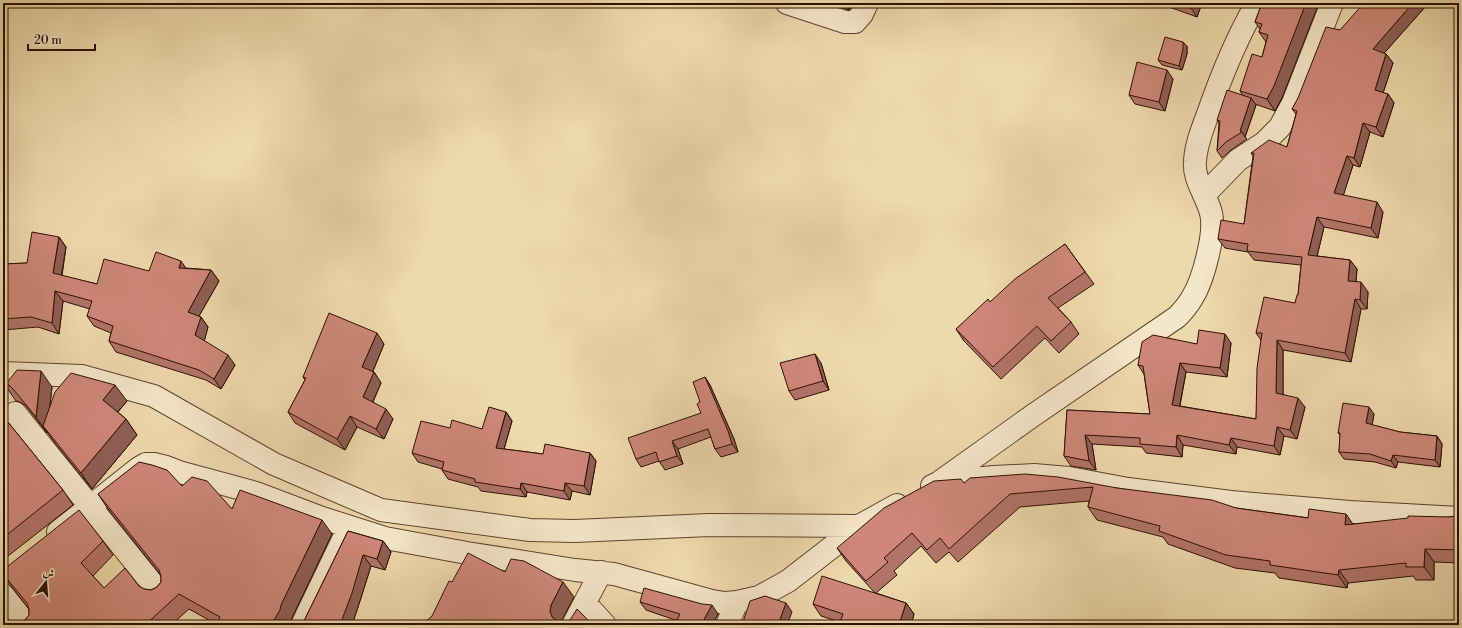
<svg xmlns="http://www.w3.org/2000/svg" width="1462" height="628" font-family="'Libre Bodoni',Amiri,serif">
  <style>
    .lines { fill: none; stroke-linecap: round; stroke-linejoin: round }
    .minor-casing { stroke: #5f422b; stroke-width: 24 }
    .minor { stroke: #f4e6c8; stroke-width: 22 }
    .wall { fill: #b17468; stroke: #2f0f00 }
    .shaded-wall { fill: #905e55; stroke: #2f0f00 }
    .building { fill: #ce8779; stroke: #2f0f00 }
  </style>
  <rect width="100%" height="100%" fill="#eed9ab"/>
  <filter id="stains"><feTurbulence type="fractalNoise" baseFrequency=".005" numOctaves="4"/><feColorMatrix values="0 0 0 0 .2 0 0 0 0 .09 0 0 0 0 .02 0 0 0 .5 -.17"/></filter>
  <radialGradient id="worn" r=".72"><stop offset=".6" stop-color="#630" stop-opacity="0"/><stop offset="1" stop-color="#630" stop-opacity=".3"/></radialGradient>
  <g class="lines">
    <defs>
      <path id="minor" d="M787,3L845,22H855L862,14L867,3
        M1204,195L1238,160L1264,143L1280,127L1293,103L1332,3
        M3,373L82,376L154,396L274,464L381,510L530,530L575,531L709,525L859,526
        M15,413L159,592
        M941,481L1035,414L1177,317C1183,311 1188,305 1192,298C1203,281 1216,233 1211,213C1207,196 1193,180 1195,161C1196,144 1203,127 1209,111C1222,74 1237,37 1257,3
        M932,486L940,482L994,477L1034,475L1069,478L1128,489L1231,502L1350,512L1459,518
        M58,532L139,468L146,464H154L166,467L179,472L256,493L322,518L385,538L467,553L575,570L614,574L712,601L725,603L737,602L759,597L788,581L859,526L897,505
        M3,595L27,625
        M585,603L605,625
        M302,625L349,527
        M573,625L601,572
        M727,625L737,602"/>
    </defs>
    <use href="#minor" class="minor-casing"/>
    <use href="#minor" class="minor"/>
  </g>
  <path class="wall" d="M829,3H853L849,10Z
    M1158,3H1202L1197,17Z
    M1262,3L1282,98L1275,111L1255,104L1256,105L1245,137L1247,139L1231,150L1222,158L1217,151L1219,124L1217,120L1243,96L1240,91L1262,57L1266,42L1259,32L1260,29L1255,22Z
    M1377,5L1426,6L1384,53L1386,54L1393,63L1383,93L1388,94L1394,103L1383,137L1370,132L1360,167L1353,165L1343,195L1383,212L1378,238L1324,227L1317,256L1350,260L1357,269L1356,282L1368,292L1367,309H1361L1351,362L1283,350V394L1305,407L1297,439L1284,436L1280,455L1237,447L1236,454L1183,445L1182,457L1146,453L1142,447L1092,444L1096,470L1071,466L1064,456L1067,410L1150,414L1144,374L1138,365L1197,344L1231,343L1227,377L1186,372L1180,406L1256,419L1261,340L1256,333L1295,303L1298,295L1301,265L1254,260L1248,252L1225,248L1218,239L1244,224L1253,156L1251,153L1287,147L1296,114L1292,109L1340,30Z
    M1183,42L1187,46V54L1182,70L1162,65L1158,60Z
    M1173,79L1165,111L1135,104L1129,95Z
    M59,237L66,247L62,276L97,284L149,271L186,268L211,270L219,281L199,316L201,317L208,327L204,341L235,365L221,389L206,380L116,352L109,341L111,333L94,326L87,316L90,309L63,301L59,334L38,327L3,330V264L27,263Z
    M1065,244L1094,284L1058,308L1071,322L1079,334L1059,353L1045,338L1001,379L964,341L956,329Z
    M384,344L373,371L374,372L381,383L373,402L393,419L384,439L357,427L345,450L295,423L288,412L305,380L303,377Z
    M821,363L829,390L795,400L789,391Z
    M705,377L710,385L734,439L738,452L721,457L715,449L711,437L678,449L683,464L665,470L659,461L641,467L636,459L701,413L700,402Z
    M5,385L52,387L50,405L127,401L118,412L126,419L137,435L92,489L54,442L47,432V433L25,405L20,402L16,401Z
    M506,412L512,421L504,449L543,454L590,453L596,461L590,495L572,491L570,500L527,492L526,497L481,491L478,487L448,479L442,470V469L418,462L412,453L450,428L482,429Z
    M1374,414L1372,425L1400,432L1437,436L1442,444L1440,467L1398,462L1396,468L1375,462L1344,459L1339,452L1340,435L1338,433Z
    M3,416L63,490L73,505L3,560Z
    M964,483L1117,488L1236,508L1353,524L1449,517L1456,516L1459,512V563L1434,562V580H1416L1413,576L1348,583L1347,588L1279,578L1275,573L1235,568L1168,544L1163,537L1097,520L1088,507L1089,501L1020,507L958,562L949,552L936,563L921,546L894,571L897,575L876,593L906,603L914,614L911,625H839L840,622L821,616L813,604L875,593L846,561L837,548Z
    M182,486L232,509L332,534L291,620L289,625H216V624L189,609L171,625H3L7,619L12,622L19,623L25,620L29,615V609L11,586L3,575L103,541L113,555L93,576L104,588L139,586L144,589L151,590L157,587L161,582V576L160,574L108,509L98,494Z
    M348,531L383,541L391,552L385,570L371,566L359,604L352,625H307L304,621Z
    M640,602L718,614L712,625H681L678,621L646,610Z"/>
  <path class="shaded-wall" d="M845,3H853L849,10Z
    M1193,3H1202L1197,17L1191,8Z
    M1306,3H1319L1282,98L1275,111L1267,99Z
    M1413,3H1423L1426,6L1379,59L1373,49Z
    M1183,42L1187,46V54L1182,70L1179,66Z
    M1386,54L1393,63L1381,99L1375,90Z
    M1167,70L1173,79L1165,111L1159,102Z
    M1388,94L1394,103L1383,137L1376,127Z
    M1251,98L1256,105L1245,137L1242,132L1240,131Z
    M1363,123L1370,132L1360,167L1354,158Z
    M1347,156L1353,165L1341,203L1334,193Z
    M1377,202L1383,212L1378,238L1371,228Z
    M1317,217L1324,227L1315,265L1308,255Z
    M59,237L66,247L60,284L53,273Z
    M1350,260L1357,269L1355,291L1348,281Z
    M181,261L188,271L179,268Z
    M211,270L219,281L195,323L188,312Z
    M1361,282L1368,292L1367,309L1360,300Z
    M55,291L63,301L59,334L52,323Z
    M1355,299L1361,309L1351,362L1345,353Z
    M201,317L208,327L203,346L195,335Z
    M377,333L384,344L370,378L362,367Z
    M1225,334L1231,343L1227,377L1220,368Z
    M1277,340L1283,350V402L1276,393Z
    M815,354L821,363L829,390L823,381Z
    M228,355L235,365L221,389L214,379Z
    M1180,363L1186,372L1178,414L1172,405Z
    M41,371L52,387L47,431L43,426L47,432V433L36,417Z
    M374,372L381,383L370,408L363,397Z
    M705,377L710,385L734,439L738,452L732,444Z
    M115,385L127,401L114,416L103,400Z
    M1298,398L1305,407L1297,439L1290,430Z
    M1369,407L1374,414L1371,431L1366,423Z
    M386,409L393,419L384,439L376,429Z
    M506,412L512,421L502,456L496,448Z
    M350,416L357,427L345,450L337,439Z
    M126,419L137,435L92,489L81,473Z
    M1277,427L1284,436L1280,455L1274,446Z
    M1085,435L1092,444L1096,470L1089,461Z
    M1177,435L1183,445L1182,457L1176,447Z
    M1437,436L1442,444L1440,467L1435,460Z
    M1231,438L1237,447L1236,454L1229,445Z
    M672,441L678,449L683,464L677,456Z
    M590,453L596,461L590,495L584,486Z
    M1393,455L1398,462L1396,468L1391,461Z
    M521,483L527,492L526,497L520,489Z
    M565,483L572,491L570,500L564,491Z
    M1346,514L1355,527L1345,525Z
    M322,520L332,534L291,620L290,624L289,625H271Z
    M383,541L391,552L385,570L377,559Z
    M1425,549L1434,562V580L1424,567Z
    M363,555L371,566L359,604L352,625H340Z
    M1339,570L1348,583L1347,588L1338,575Z
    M563,582L574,597L562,620L561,625L552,617L550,611L551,605Z
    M786,603L792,612L787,625H778Z
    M906,603L914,614L911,625H899Z
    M712,605L718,614L712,625H701Z
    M588,620L591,625H586Z"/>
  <path class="building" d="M1176,3H1193L1191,8Z
    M1262,3H1306L1274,86L1267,99L1240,91L1252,54L1262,57L1268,35L1259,32L1262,24L1255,22Z
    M1364,3H1375L1377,5L1378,3H1413L1373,49L1386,54L1375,90L1388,94L1376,127L1363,123L1354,158L1347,156L1334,193L1377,202L1371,228L1317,217L1308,255L1350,260L1348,281L1361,282L1360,300L1355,299L1345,353L1277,340L1276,393L1298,398L1290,430L1277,427L1274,446L1231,438L1229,445L1177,435L1176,447L1140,444V438L1085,435L1089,461L1064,456L1067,410L1150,414L1143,366L1138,365L1142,342L1153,335L1197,344L1199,330L1225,334L1220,368L1180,363L1172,405L1256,419L1257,368L1262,333H1256L1264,297L1295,303L1297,295H1298L1302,257L1247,251L1248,244L1218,239L1221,220L1244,224L1254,153H1251L1269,140L1287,147L1297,111L1292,109L1298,98L1326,27L1340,30Z
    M1165,37L1183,42V49L1179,66L1158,60Z
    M1137,62L1167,70L1159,102L1129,95Z
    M1227,90L1251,98L1240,131L1242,132L1226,142L1217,151L1220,121L1217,120Z
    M32,232L59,237L53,273L97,284L104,259L149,271L156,252L181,261L179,268L211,270L188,312L201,317L195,335L228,355L214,379L199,370L109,341L113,326L87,316L92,301L55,291L52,323L31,317L3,319V264L27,263Z
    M1065,244L1085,272L1048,298L1071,322L1051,341L1037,326L993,367L956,329L988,299L990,302L1015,279Z
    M329,313L377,333L362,367L374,372L363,397L386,409L376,429L350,416L337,439L288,412L306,378L303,377Z
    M815,354L823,381L789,391L780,363Z
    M17,370L41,371L36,417L13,389L9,385H5Z
    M71,373L115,385L103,400L126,419L81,473L43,426L55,392Z
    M705,377L728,431L732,444L715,449L708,429L672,441L677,456L659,462L656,452L636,459L628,438L701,413L697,404L700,402L693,382Z
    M1343,403L1369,407L1366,423L1400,432L1437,436L1435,460L1393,455L1391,461L1370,454L1339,452L1340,433H1338Z
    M489,407L506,412L496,448L543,454L545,444L590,453L584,486L565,483L564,491L521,483L520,489L475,482V479L442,470L444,462L412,453L421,421L450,428L452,420L482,429Z
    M3,416L63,490L3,538Z
    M1459,426V435L1457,434Z
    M139,462L152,465L167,470L182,486L192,477L207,481L232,509L240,490L322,520L281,605L280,610L271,625H216L220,617L179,594L145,625H3V613L7,619L12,622L19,623L25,620L29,615V609L27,603L3,574V570L79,510L103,541L81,563L104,588L125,568L139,586L144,589L151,590L157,587L161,582V576L159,570L98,494Z
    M1025,474L1058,477L1117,488L1212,500L1236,508L1308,518L1309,509L1346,514L1345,525L1408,518V516L1449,517L1456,516L1459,512V550L1425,549L1424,567H1406V563L1339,570L1338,575L1270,565V561L1226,555L1159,531L1160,526L1088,507L1093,487L1010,494L949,549L940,538L927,550L912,533L884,558L888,562L866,581L837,548L884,508L934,481L961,479L964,483L970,478Z
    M348,531L383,541L377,559L363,555L352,593L340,625H312V623L304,621Z
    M468,553L505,572L511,559L524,561L563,582L551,605L550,611L552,617L557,621L563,623L570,620L577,609L588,620L586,625H424V623L432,616L449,581L452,582Z
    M822,576L906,603L899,625H877L869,622L868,625H839L843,614L813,604Z
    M644,588L702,604L712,605L701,625H687L677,620L680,614L640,602Z
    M765,596L786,603L778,625H742L750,601Z"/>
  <rect width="1462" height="628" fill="none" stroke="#eed9ab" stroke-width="16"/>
  <rect x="4" y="4" width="1454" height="620" fill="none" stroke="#2f0f00" stroke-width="2"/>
  <rect x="8" y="8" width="1446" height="612" fill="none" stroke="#2f0f00"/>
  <g transform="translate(46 582) rotate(17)" stroke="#f4e6c8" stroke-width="3" paint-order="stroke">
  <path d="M0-3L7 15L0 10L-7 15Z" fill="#2f0f00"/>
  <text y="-6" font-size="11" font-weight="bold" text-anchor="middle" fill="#2f0f00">ش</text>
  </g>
  <path d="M28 44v6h67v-6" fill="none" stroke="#2f0f00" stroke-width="2"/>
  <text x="34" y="44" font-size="12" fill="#2f0f00" stroke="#f4e6c8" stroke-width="3" paint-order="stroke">20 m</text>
  <rect width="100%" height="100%" filter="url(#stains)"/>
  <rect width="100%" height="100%" fill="url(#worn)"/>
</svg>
